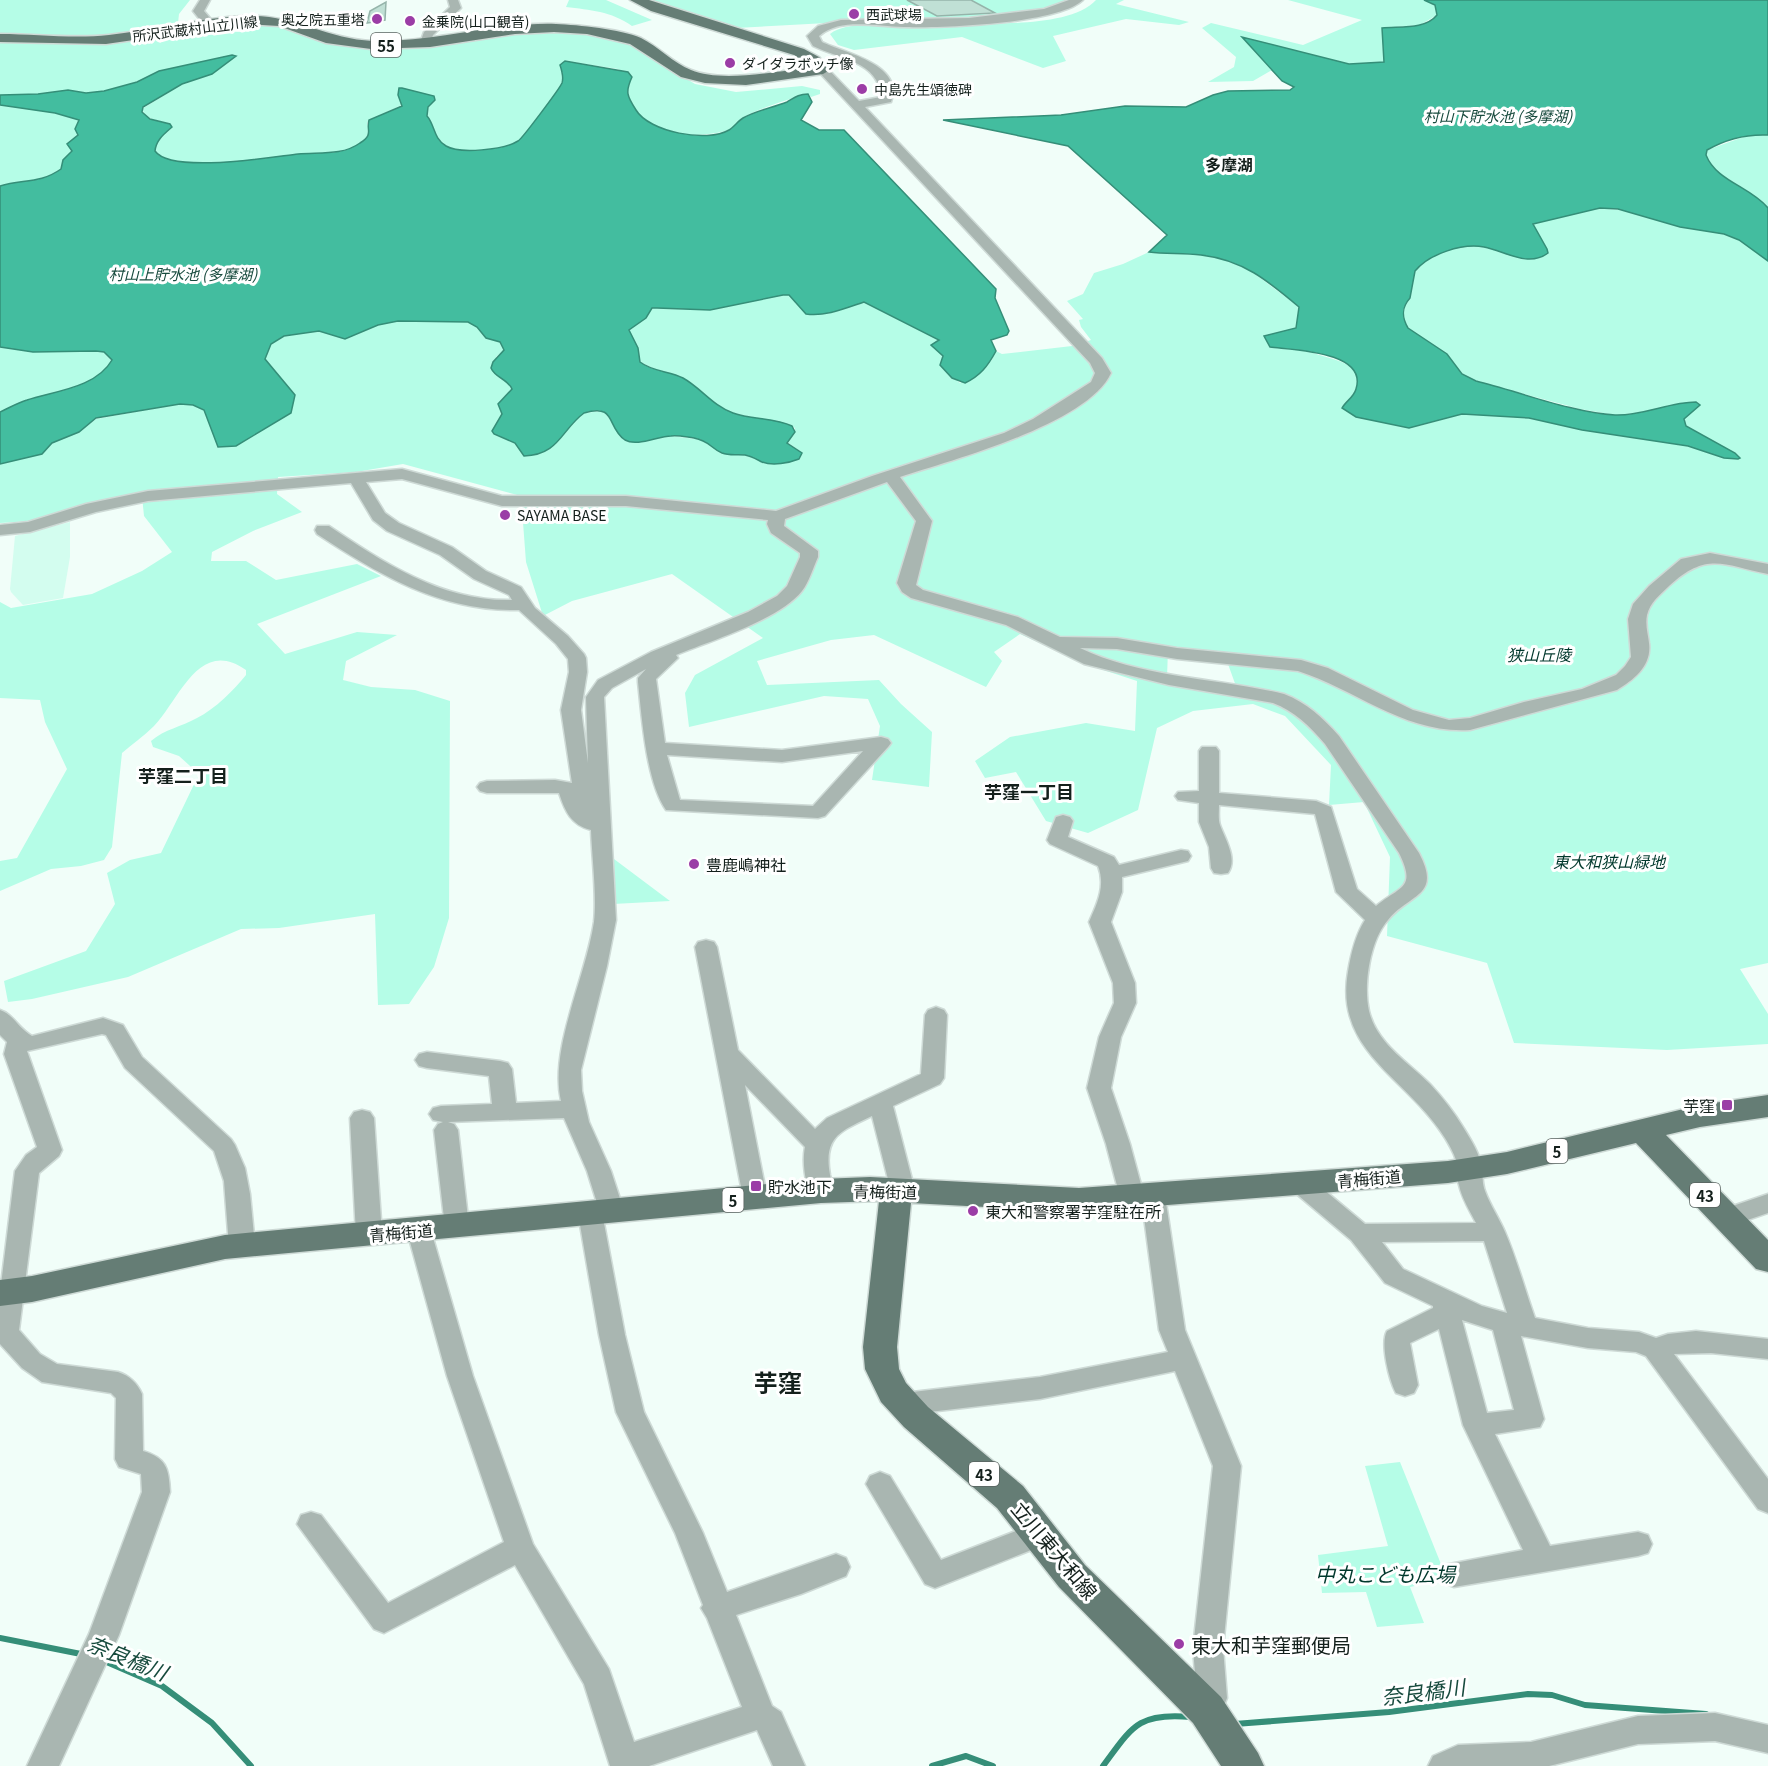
<svg xmlns="http://www.w3.org/2000/svg" width="1768" height="1766" font-family="Georgia,'Noto Sans JP',serif">
  <style>
    .built { fill: #d3fdef }
    .green { fill: #b5fde7; fill-rule: evenodd }
    .water { fill: #43bd9f; stroke: #358e78; stroke-width: 1.5 }
    .lines { fill: none; stroke-linecap: round; stroke-linejoin: round }
    .stream { stroke: #358e78; stroke-width: 6 }
    .building { fill: #c0e0d5; stroke: #95b4aa; stroke-width: 1.5 }
    .minor-casing { stroke: #cedad6; stroke-width: 3 }
    .major-casing { stroke: #cedad6; stroke-width: 3 }
    .minor { fill: #a9b6b1; fill-rule: evenodd }
    .major { fill: #657d75; fill-rule: evenodd }
    .poi-dot { fill: #9b3da6; stroke: #fff; stroke-width: 2 }
    .labels { text-anchor: middle; dominant-baseline: central; stroke-width: 6; stroke-linejoin: round; paint-order: stroke }
    .far-poi-label { font-size: 14px; fill: #14201c; stroke: #fff; text-anchor: start }
    .far-street-label { font-size: 14px; fill: #14201c; stroke: #fff }
    .shield { fill: #fff; stroke: #5a6360; stroke-width: 1.5 }
    .shield-label { font-size: 15px; font-weight: bold; fill: #14201c }
    .far-water-label { font-size: 15px; font-style: italic; fill: #184b3e; stroke: #fff }
    .far-quarter-label { font-size: 16px; font-weight: bold; fill: #14201c; stroke: #fff }
    .park-label { font-size: 16px; font-style: italic; fill: #00382c; stroke: #fff }
    .poi-label { font-size: 16px; fill: #14201c; stroke: #fff; text-anchor: start }
    .street-label { font-size: 16px; fill: #14201c; stroke: #fff }
    .neighbourhood-label { font-size: 18px; font-weight: bold; fill: #14201c; stroke: #fff }
    .near-street-label { font-size: 20px; fill: #14201c; stroke: #fff }
    .near-park-label { font-size: 20px; font-style: italic; fill: #00382c; stroke: #fff }
    .near-poi-label { font-size: 20px; fill: #14201c; stroke: #fff; text-anchor: start }
    .near-water-label { font-size: 21px; font-style: italic; fill: #184b3e; stroke: #fff }
    .near-quarter-label { font-size: 24px; font-weight: bold; fill: #14201c; stroke: #fff }
  </style>
  <rect width="100%" height="100%" fill="#f1fef9"/>
  <path class="built" d="M70,522V557L63,598L23,605L11,592L10,589L15,536Z"/>
  <path class="green" d="M0,0H190L179,14L178,23C121,44 60,37 0,35Z
    M569,0H606L652,20L632,26C611,11 590,10 566,7Z
    M649,0H1072L1052,9L957,20L864,21L736,28Z
    M1096,0H1124L1116,4L1189,22L1179,25L1126,19L1053,36L1066,61L1043,68L962,37L854,50L838,45L830,34C850,19 887,28 911,28C933,28 954,25 976,24C1008,23 1073,25 1096,0Z
    M1288,0H1424L1435,4L1437,15L1420,25L1382,28L1384,62L1349,64L1243,37L1272,70L1253,81L1208,82L1234,67L1236,57L1202,28L1211,23L1303,45L1362,20Z
    M266,20L371,45L538,28L615,35L695,84L736,92L802,86L820,90V94L811,97L809,95C792,97 759,109 744,117C737,121 733,129 725,131C687,141 637,133 626,89L632,77L618,69L565,61L560,65C562,71 564,77 562,83C560,88 522,139 518,141C504,150 460,154 446,146C433,139 435,125 427,116L428,107L435,98L407,89L398,95L402,105L369,120L367,123L370,133C364,142 355,148 344,151C329,154 313,152 298,154C271,157 172,175 155,151C156,140 163,134 171,128L170,124L146,117L142,109L182,84L212,74L235,55L159,71L137,82L104,91L86,93L68,90L38,94L0,95V38L87,41Z
    M0,105L55,113L79,120C78,130 78,139 73,149C69,157 63,160 61,169C40,184 22,179 0,186Z
    M1749,135H1768V208C1751,187 1716,180 1706,155L1707,150Z
    M1600,208L1627,211L1680,227L1720,232L1739,240L1768,261V963L1740,969L1768,1014V1044L1667,1050L1514,1043L1487,963L1387,936L1390,857L1364,802L1329,805L1331,765L1285,716L1253,704L1193,711L1157,728L1138,810L1088,833L1046,821L1016,772L985,778L975,761L1010,737L1086,723L1135,731L1137,681L1088,665L1020,634L994,652L1002,661L986,687L874,635L831,640L757,661L767,685L879,680L901,704L932,732L929,787L872,780L880,726L868,699L824,696L689,727L685,693L695,675L763,638L672,574L572,601L543,616L526,562L521,496L403,464L356,472L278,477L277,494L302,512L253,531L212,552L211,561H246L276,580L357,564L381,576L257,624L285,654L357,632L397,635L346,661L343,680L371,687L415,690L450,701L449,918L434,967L409,1004L378,1005L375,914L279,928L241,929L128,977L32,999L8,1002L4,981L86,951L115,904L107,873L130,860L161,853L199,774L179,756L153,747L151,741C165,729 181,727 197,718C215,709 234,690 246,675V670C199,637 180,699 154,726C144,736 132,744 122,753L112,847L104,860L81,866L51,869L0,891V861L17,858L67,769L45,722L40,700L0,698V602L11,608L92,594L142,571L172,552L144,516L142,496L138,492L30,521L0,523V464L42,454L52,443L79,432L96,419L180,404L193,405L204,410L218,447L236,446L291,413L295,395L265,359L271,344L284,336L319,331L345,339L378,325L398,321L468,322L477,327L486,338L500,342L504,350L496,357L500,379L509,383L512,389L500,401L502,414L492,431L494,434L515,443L524,456C559,455 561,430 584,413L603,411L612,419L670,436L697,439L710,443L716,449L753,457L761,461L800,451L787,442L795,431V428L788,424L732,413L716,405L681,377L659,371L640,362L638,348L629,330L646,318L652,308L710,310L783,295H789L806,314C825,318 846,308 864,302L940,340L944,356L940,365L960,383L991,361L996,351L1002,354L1072,346L1091,340L1081,327L1079,320L1083,319L1067,301L1083,294L1094,273L1123,264L1149,252L1202,255L1231,261L1247,268L1299,307L1296,328L1283,332C1290,338 1298,345 1306,350C1321,359 1373,360 1354,393C1351,398 1346,403 1342,408L1356,417L1419,426L1462,414L1529,418L1582,430L1688,446L1724,458L1738,459L1739,458L1735,453L1686,426L1684,419L1699,405L1696,402L1636,413L1615,415L1580,409L1476,381L1462,374L1447,354L1408,328C1401,316 1402,307 1410,298L1415,271C1429,254 1462,243 1485,247C1505,251 1519,261 1541,257L1547,249L1533,224ZM1168,649L1224,653L1237,689L1167,678Z
    M0,347L33,352L96,351L104,352L112,361C96,388 54,391 27,400C17,403 9,408 0,412Z
    M610,856L670,901L613,904Z
    M1400,1462L1447,1579L1410,1587L1424,1623L1377,1627L1366,1592L1322,1593L1318,1555L1388,1546L1365,1466Z"/>
  <path class="water" d="M1424,0H1768V135C1746,134 1726,139 1707,150L1706,155C1716,181 1751,187 1768,208V261L1739,240L1724,234L1680,227L1618,209L1600,208L1533,224L1547,249L1548,253C1528,268 1505,251 1484,247C1462,243 1429,254 1415,271L1410,298C1402,307 1401,316 1408,328L1447,354L1462,374L1476,381C1517,391 1574,413 1615,415C1643,416 1669,402 1696,402L1700,405L1684,419L1686,426L1735,453L1740,458L1738,459L1724,458L1688,446L1582,430L1529,418L1462,414L1409,428L1356,417L1342,408C1346,401 1354,397 1356,389C1368,351 1292,350 1270,347L1264,336L1296,328L1299,307C1267,280 1243,260 1201,255C1183,253 1166,254 1149,252L1167,235L1068,146L943,120L1061,115L1125,106L1186,107L1213,95L1228,91L1290,90L1294,87L1282,81L1242,37L1349,64L1384,62L1382,28C1399,26 1425,30 1437,15L1435,5Z
    M232,55L236,56L212,74L182,84L143,107L142,112L150,119L170,124L172,127C164,134 156,140 155,151C171,174 271,157 298,154C319,152 342,156 360,143C374,134 366,131 369,120L402,106L398,95L399,88H402L434,96L435,100L428,107L427,116C435,125 433,138 446,146C459,154 504,150 518,141C522,139 560,88 562,83C564,77 562,71 560,65L565,61L628,72L632,77C625,92 627,96 636,110C649,132 707,143 729,130C734,127 738,121 743,118C757,110 772,108 787,102C794,98 798,94 808,94L812,102L801,120L819,130H844L996,289L995,298L1009,331L1007,335L991,340L996,351C988,366 980,376 965,383L952,378L940,365L943,356L931,345L939,340L864,302C846,308 825,317 806,314L789,295H783L710,310L657,308H652L646,318L629,330L638,348L640,362C653,372 670,371 683,378C701,388 713,406 733,413C752,420 774,417 792,426L795,432L787,443L802,453L799,459C789,463 773,466 762,462C756,459 751,456 745,455C737,454 730,456 722,453C710,448 710,441 694,438C686,437 678,435 671,436C658,436 637,447 625,440C606,427 617,403 584,413C561,430 559,455 524,456L515,443L494,434L492,431L502,414L498,404L512,389C508,379 495,378 491,368L493,362L504,350L500,342L486,338L477,327L468,322L398,321L378,325L345,339L319,331L284,336L271,344L265,359L295,395L291,413L236,446L218,447L204,410L193,405L180,404L96,418L79,432L52,443L42,454L0,464V412C9,408 17,403 27,400C54,391 96,388 112,360L104,352L96,351L33,352L0,347V186C22,179 40,184 61,169L63,160L72,151L67,144L78,135L75,129L79,120L55,113L0,105V95L38,94L68,90L86,93L104,91L137,82L159,71Z"/>
  <g class="lines">
    <path class="stream" d="M0,1638L86,1655
      M102,1660L162,1686L212,1723L251,1766
      M1235,1724L1389,1712L1528,1694L1552,1695L1585,1705L1706,1714
      M932,1766L966,1756L993,1766
      M1103,1766C1132,1727 1138,1712 1191,1717"/>
  </g>
  <path class="building" d="M907,0H971L995,13L937,16Z
    M386,2L385,20L367,23L370,11Z"/>
  <g class="lines">
    <defs>
      <path id="minor" d="M200,0H210L204,11L215,24L213,26H205L193,11Z
        M448,0H458L461,8L433,35L430,45H422L420,43L424,32L450,7Z
        M1069,0H1083C1058,24 941,28 904,27C877,27 841,17 819,36L822,42C844,53 905,64 891,102L865,107L1102,358L1111,373C1088,424 952,460 900,477L932,521L916,585L923,590L1018,617L1060,637L1117,638L1177,648L1301,660L1328,668L1413,710L1449,720L1470,718L1524,702L1582,689L1616,675L1625,666L1631,657L1628,619L1633,604L1649,586L1681,559L1710,553L1768,564V574C1723,565 1707,551 1669,586C1660,595 1650,602 1647,615C1645,625 1648,634 1649,643C1652,665 1635,679 1617,690L1470,730C1405,734 1357,690 1298,671L1177,659L1117,649L1080,648C1142,678 1218,678 1284,694C1307,703 1322,717 1339,736L1419,853C1442,897 1410,893 1388,920C1370,940 1363,985 1369,1011C1377,1044 1408,1062 1430,1084C1442,1097 1454,1112 1463,1127C1471,1140 1480,1154 1482,1169C1483,1177 1482,1183 1485,1191C1490,1205 1499,1218 1505,1232C1517,1260 1525,1290 1535,1318L1588,1328L1639,1332L1656,1338L1668,1334L1696,1331L1768,1339V1359L1711,1353L1674,1354L1768,1479V1513L1758,1509L1646,1356L1636,1352L1588,1348L1521,1336L1544,1419L1540,1427L1495,1434L1550,1546L1638,1532L1648,1535L1652,1544L1648,1553L1638,1556L1454,1587L1444,1583L1440,1574L1444,1565L1523,1550L1463,1425L1439,1329L1410,1343L1418,1385L1414,1393L1405,1396L1396,1393C1389,1380 1380,1343 1387,1331L1433,1308V1306L1385,1283L1351,1240L1293,1191L1290,1185L1293,1179L1302,1176L1311,1179L1365,1224L1476,1223C1470,1211 1462,1199 1459,1185C1457,1180 1458,1177 1458,1172C1458,1160 1451,1148 1445,1138C1408,1078 1334,1052 1348,972C1351,954 1355,936 1365,920L1336,892L1315,814L1219,805C1219,811 1218,819 1220,825C1225,839 1238,859 1228,873L1221,874L1214,873L1211,868L1209,847L1199,822V803L1178,800L1175,796L1178,792L1199,791V751L1202,747H1216L1219,751V793L1316,801L1331,807L1357,889L1376,906C1400,886 1417,889 1399,853L1325,744C1310,726 1294,711 1273,703L1169,685L1084,664L1006,625L911,598L902,592L897,583L916,521L887,482L785,519L784,526L818,551V557C813,568 809,582 802,591C779,620 710,641 676,655L678,658L656,679L665,743L782,750L881,737L888,739L891,743L888,747L825,816L818,818L666,810C646,781 642,718 638,682V678L646,669L612,688L604,697L616,920L607,966L581,1070L582,1091L589,1122L611,1171L624,1211L621,1218L612,1220L603,1218L625,1335L644,1412L703,1533L727,1592L836,1554L846,1558L850,1567L846,1576L801,1594L736,1615L772,1706L781,1712L805,1766H773L757,1730L649,1766H610L584,1684L515,1565L384,1633L374,1629L297,1524L301,1515L311,1512L321,1515L388,1603L504,1542L447,1376L407,1231L411,1224L420,1222L429,1224L473,1376L533,1544L609,1669L634,1742L742,1707L707,1618L701,1608L703,1605L675,1533L616,1412L599,1335L578,1213L581,1206L590,1204L598,1206L587,1171L564,1118L448,1122L454,1124L458,1130L469,1227L466,1234L457,1236L448,1234L445,1227L434,1130L438,1124L443,1122L433,1120L429,1114L433,1108L441,1106L492,1104L489,1076L427,1068L419,1066L415,1060L419,1054L427,1052L500,1061L508,1063L512,1069L516,1103L561,1101C549,1049 586,977 594,922C597,896 592,858 591,830C571,825 565,811 559,793H487L480,791L477,787L480,783L487,781L555,780L572,783L561,710L569,672L568,659L556,644L519,610C442,612 379,575 317,534L315,530L317,526H329C384,563 443,602 512,600L509,595L474,579L440,555L387,531L373,520L351,483L148,501L96,512L30,532L0,535V525L28,522L86,504L148,491L402,469L502,496H626L776,511L872,476L1004,433L1033,419L1091,382L1095,373L1090,363L817,70L823,67L827,68L859,101L881,97C879,61 839,59 813,46L807,36L818,26L841,20L969,18L1044,9ZM402,479L502,506H626L768,520L767,524L771,533L800,553V557L787,586L777,596L748,612L651,652L598,680L586,697L588,763L581,710L587,672L586,658L584,654L568,636L535,608L521,587L486,571L452,547L399,523L385,513L366,482ZM863,751L813,806L680,800L667,755L782,762ZM1484,1241L1507,1313L1482,1306L1403,1269L1382,1242ZM1462,1320L1493,1330L1514,1410L1487,1413Z
        M1063,815L1070,817L1073,821L1068,837L1114,857L1119,865L1181,850L1188,851L1191,856L1188,861L1122,877V892L1111,922L1135,983L1136,1003L1121,1037L1111,1088L1130,1144L1143,1192L1153,1187L1162,1190L1165,1196L1185,1330L1241,1466L1223,1648L1227,1698L1218,1720L1207,1724L1196,1720L1192,1710L1197,1698L1193,1648L1213,1466L1175,1371L1040,1399L904,1415L894,1412L890,1404L894,1396L904,1393L1040,1377L1168,1352L1159,1330L1142,1202L1132,1206L1123,1203L1120,1197L1106,1144L1087,1088L1099,1037L1114,1003L1113,983L1089,922C1097,904 1106,886 1098,866L1050,844L1047,840L1056,817Z
        M706,940L714,942L717,947L738,1050L815,1129L827,1118L921,1074L925,1015L928,1010L936,1007L944,1010L947,1015L944,1078L940,1084L893,1106L915,1191L912,1197L903,1200L894,1197L891,1191L872,1116C841,1131 823,1136 830,1175C832,1183 834,1189 830,1197L821,1200L812,1197C805,1184 802,1162 805,1147L745,1085L767,1197L764,1203L755,1206L746,1203L743,1197L695,947L698,942Z
        M0,1010C13,1014 18,1028 32,1036L103,1018L123,1025L142,1057L231,1139L235,1145L245,1168L250,1194L255,1246L251,1253L242,1256L233,1253L229,1246L224,1181L214,1151L125,1068L106,1035L102,1034L27,1051L62,1150L59,1156L39,1173L19,1330L40,1354L57,1364L118,1372C130,1376 137,1383 142,1394L143,1451C166,1458 169,1468 170,1492L119,1635L59,1766H27L89,1634L142,1492L141,1474L119,1467L115,1459L116,1398L111,1393L42,1382L22,1368L0,1344V1293L15,1171L26,1155L37,1147L4,1054L7,1042L0,1035Z
        M362,1110L370,1112L374,1118L382,1235L378,1242L369,1244L360,1242L356,1235L350,1118L354,1112Z
        M1768,1194V1213L1727,1227L1718,1225L1715,1218L1718,1211Z
        M880,1472L890,1476L941,1560L1039,1522L1049,1525L1053,1534L1049,1543L935,1588L925,1584L866,1484L870,1476Z
        M1715,1713L1768,1725V1753L1715,1741L1638,1744L1549,1766H1428L1433,1756L1458,1745L1531,1742L1638,1716Z"/>
      <path id="major" d="M630,0H649L804,49L819,57L830,70L823,74L746,85L705,83L681,77L630,44L587,34L554,32L515,34L430,47L371,49L326,43L279,26L244,24L106,44L0,42V34C35,34 74,39 109,35C154,30 199,18 243,16C289,13 327,39 372,41C434,43 494,22 556,24C579,25 620,29 641,38C659,47 673,63 691,70C721,83 780,71 812,67L794,55L651,11Z
        M1768,1095V1117L1700,1127L1666,1135L1768,1240V1272L1756,1269L1636,1143L1507,1174L1448,1183L1079,1212L911,1203L897,1347L899,1369L906,1383L928,1407L1023,1486L1085,1565L1221,1697L1258,1753L1264,1766H1221L1193,1723L1059,1587L997,1508L904,1427L881,1402L865,1369L863,1347L879,1201L821,1203L225,1259L32,1302L0,1306V1280L32,1276L225,1235L821,1179L870,1177L1079,1188L1448,1161L1507,1152L1700,1105Z"/>
    </defs>
    <use href="#minor" class="minor-casing"/>
    <use href="#major" class="major-casing"/>
    <use href="#minor" class="minor"/>
    <use href="#major" class="major"/>
  </g>
  <g class="poi-dot">
    <circle cx="854" cy="14" r="6"/>
    <circle cx="377" cy="19" r="6"/>
    <circle cx="410" cy="21" r="6"/>
    <circle cx="730" cy="63" r="6"/>
    <circle cx="862" cy="89" r="6"/>
    <circle cx="505" cy="515" r="6"/>
    <circle cx="694" cy="864" r="6"/>
    <rect x="1721" y="1099" width="12" height="12" rx="3"/>
    <rect x="750" y="1180" width="12" height="12" rx="3"/>
    <circle cx="973" cy="1211" r="6"/>
    <circle cx="1179" cy="1644" r="6"/>
  </g>
  <g class="labels">
    <g class="far-poi-label">
      <text x="866" y="14">西武球場</text>
      <text x="365" y="19" text-anchor="end">奥之院五重塔</text>
      <text x="422" y="21">金乗院(山口観音)</text>
      <text x="742" y="63">ダイダラボッチ像</text>
      <text x="874" y="89">中島先生頌徳碑</text>
      <text x="517" y="515">SAYAMA BASE</text>
    </g>
    <g class="far-street-label">
      <text transform="translate(195 28) rotate(-7)">所沢武蔵村山立川線</text>
    </g>
    <g class="shield">
      <rect x="371" y="33" width="30" height="24" rx="4.5"/>
      <rect x="1546.5" y="1139" width="21" height="24" rx="4.5"/>
      <rect x="1690" y="1183" width="30" height="24" rx="4.5"/>
      <rect x="722.5" y="1188" width="21" height="24" rx="4.5"/>
      <rect x="969" y="1462" width="30" height="24" rx="4.5"/>
    </g>
    <g class="shield-label">
      <text x="386" y="45">55</text>
      <text x="1557" y="1151">5</text>
      <text x="1705" y="1195">43</text>
      <text x="733" y="1200">5</text>
      <text x="984" y="1474">43</text>
    </g>
    <g class="far-water-label">
      <text x="1498" y="115">村山下貯水池 (多摩湖)</text>
      <text x="183" y="273">村山上貯水池 (多摩湖)</text>
    </g>
    <g class="far-quarter-label">
      <text x="1229" y="164">多摩湖</text>
    </g>
    <g class="park-label">
      <text x="1539" y="654">狭山丘陵</text>
      <text x="1609" y="861">東大和狭山緑地</text>
    </g>
    <g class="poi-label">
      <text x="706" y="864">豊鹿嶋神社</text>
      <text x="1715" y="1105" text-anchor="end">芋窪</text>
      <text x="768" y="1186">貯水池下</text>
      <text x="985" y="1211">東大和警察署芋窪駐在所</text>
    </g>
    <g class="street-label">
      <text transform="translate(1369 1178) rotate(-5)">青梅街道</text>
      <text transform="translate(885 1191) rotate(1)">青梅街道</text>
      <text transform="translate(401 1232) rotate(-5)">青梅街道</text>
    </g>
    <g class="neighbourhood-label">
      <text x="183" y="775">芋窪二丁目</text>
      <text x="1029" y="791">芋窪一丁目</text>
    </g>
    <g class="near-street-label">
      <text transform="translate(1055 1550) rotate(50)">立川東大和線</text>
    </g>
    <g class="near-park-label">
      <text x="1385" y="1573">中丸こども広場</text>
    </g>
    <g class="near-poi-label">
      <text x="1191" y="1644">東大和芋窪郵便局</text>
    </g>
    <g class="near-water-label">
      <text transform="translate(128 1657) rotate(22)">奈良橋川</text>
      <text transform="translate(1423 1691) rotate(-7)">奈良橋川</text>
    </g>
    <g class="near-quarter-label">
      <text x="778" y="1381">芋窪</text>
    </g>
  </g>
</svg>
